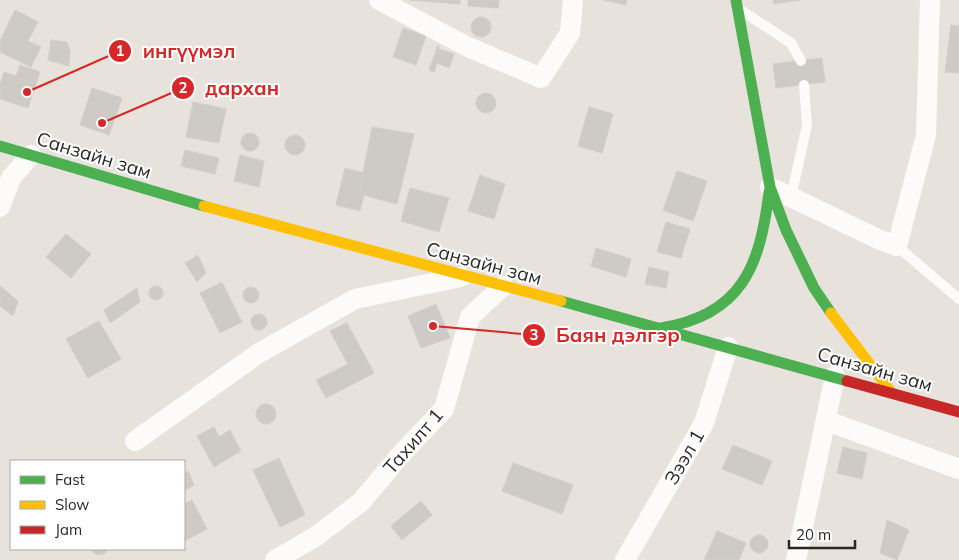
<svg xmlns="http://www.w3.org/2000/svg" width="959" height="560" font-family="Mulish,sans-serif">
  <style>
    .building { fill: #cecac6; stroke: #d2cec8 }
    .lines { fill: none; stroke-linecap: round; stroke-linejoin: round }
    .lane { stroke: #fcfbfa; stroke-width: 10 }
    .street { stroke: #fcfbfa; stroke-width: 20 }
    .fast { stroke: #4caf50; stroke-width: 11 }
    .slow { stroke: #ffc107; stroke-width: 11 }
    .jam { stroke: #c62828; stroke-width: 11 }
    .labels { text-anchor: middle; dominant-baseline: central; stroke-width: 4; stroke-linejoin: round; paint-order: stroke }
    .street-label { font-size: 19px; fill: #282828; stroke: #fff }
    .leader { fill: none; stroke: #d62828; stroke-width: 2 }
    .callout-dot { fill: #d62828; stroke: #fff; stroke-width: 2 }
    .mark-label { font-size: 15px; text-anchor: middle; font-weight: bold; fill: #fff }
    .callout-label { font-size: 20px; text-anchor: middle; font-weight: bold; fill: #d62828; stroke: #fff; stroke-width: 4; stroke-linejoin: round; paint-order: stroke }
  </style>
  <rect width="100%" height="100%" fill="#e8e2dc"/>
  <path class="building" d="M410,0H460V4Z
    M468,0H499L498,8L468,6Z
    M603,0H627L626,5Z
    M773,0H800L774,4Z
    M15,10L38,22L28,41L41,47L31,67L0,52V41Z
    M471 27a10 10 0 1 1 20 0a10 10 0 1 1-20 0Z
    M951,25L959,26V73L945,72Z
    M403,28L426,36L416,65L393,57Z
    M51,40L67,42L70,52L69,66L48,60Z
    M438,45L439,49L454,54L449,68L437,63L434,72L429,70Z
    M822,58L825,82L776,88L773,64Z
    M20,65L40,72L28,108L0,99V85L4,72L16,76Z
    M92,88L122,98L109,135L80,125Z
    M476 103a10 10 0 1 1 20 0a10 10 0 1 1-20 0Z
    M193,102L226,109L219,143L186,137Z
    M589,107L613,114L602,153L578,146Z
    M372,127L414,134L397,204L359,194Z
    M241 142a9 9 0 1 1 18 0a9 9 0 1 1-18 0Z
    M285 145a10 10 0 1 1 20 0a10 10 0 1 1-20 0Z
    M185,150L219,158L215,174L181,166Z
    M240,155L264,161L259,187L234,181Z
    M345,168L364,173L359,194L364,195L360,211L336,205Z
    M677,171L707,181L693,221L663,210Z
    M480,175L505,184L494,219L468,211Z
    M410,188L449,198L439,232L401,221Z
    M666,222L690,229L681,258L657,252Z
    M66,234L91,254L71,278L46,257Z
    M596,248L631,259L626,277L591,266Z
    M198,255L206,273L197,282L185,263Z
    M649,267L669,272L666,288L645,284Z
    M222,282L242,322L220,333L200,293Z
    M0,286L18,301L13,316L0,306Z
    M149 293a7 7 0 1 1 14 0a7 7 0 1 1-14 0Z
    M243 295a8 8 0 1 1 16 0a8 8 0 1 1-16 0Z
    M137,288L140,302L110,323L104,310Z
    M436,304L450,338L421,348L408,316Z
    M251 322a8 8 0 1 1 16 0a8 8 0 1 1-16 0Z
    M99,321L121,359L88,378L66,339Z
    M347,323L374,373L326,398L316,380L348,364L330,331Z
    M256 414a10 10 0 1 1 20 0a10 10 0 1 1-20 0Z
    M214,427L219,437L230,430L241,451L214,467L197,436Z
    M733,445L772,461L762,485L722,469Z
    M843,447L867,453L862,479L837,473Z
    M279,458L305,515L280,527L253,470Z
    M513,463L573,485L562,514L502,491Z
    M188,471L194,485L184,491V474Z
    M192,500L207,529L184,541V504Z
    M421,501L432,515L402,540L391,526Z
    M887,520L909,530L897,560L880,553Z
    M717,531L746,543L739,560H704Z
    M750 544a9 9 0 1 1 18 0a9 9 0 1 1-18 0Z
    M89,549H108L104,554L97,555Z"/>
  <g class="lines">
    <path class="lane" d="M742,11L791,43L801,61
      M791,197L807,125L804,85
      M897,246L959,299"/>
    <path class="street" d="M379,0L468,47L541,78L570,33L573,0
      M770,187L880,240L897,246L926,135L930,0
      M0,207L11,178L31,155
      M827,421L959,469
      M135,441L259,353L355,299L461,277
      M275,560L315,537L361,502L403,452L444,409L470,317L503,286
      M625,560L704,423L728,347
      M796,560L835,376"/>
    <path class="fast" d="M736,0L770,187L786,230L814,288L831,313
      M0,146L204,206
      M561,301L847,381
      M661,328C742,315 760,266 769,192"/>
    <path class="slow" d="M204,206L561,301
      M831,313L891,392"/>
    <path class="jam" d="M847,381L959,412"/>
  </g>
  <g class="labels">
    <g class="street-label">
      <text transform="translate(94 155) rotate(17)">Санзайн зам</text>
      <text transform="translate(484 263) rotate(15)">Санзайн зам</text>
      <text transform="translate(875 369) rotate(16)">Санзайн зам</text>
      <text transform="translate(413 441) rotate(-49)">Тахилт 1</text>
      <text transform="translate(684 457) rotate(-60)">Зээл 1</text>
    </g>
  </g>
  <path class="leader" d="M27 92L120 51M102 123L183 88M433 326L534 335"/>
  <g class="callout-dot">
    <circle cx="27" cy="92" r="5"/>
    <circle cx="102" cy="123" r="5"/>
    <circle cx="433" cy="326" r="5"/>
    <circle cx="120" cy="51" r="12"/>
    <circle cx="183" cy="88" r="12"/>
    <circle cx="534" cy="335" r="12"/>
  </g>
  <g class="mark-label">
    <text x="120" y="56">1</text>
    <text x="183" y="93">2</text>
    <text x="534" y="340">3</text>
  </g>
  <g class="callout-label">
    <text x="189" y="58">ингүүмэл</text>
    <text x="242" y="95">дархан</text>
    <text x="618" y="342">Баян дэлгэр</text>
  </g>
  <rect x="10" y="460" width="175" height="90" fill="#ffffff" stroke="#a9a9a9"/>
  <rect x="20" y="476" width="25" height="8" fill="#4caf50" stroke="#a9a9a9"/>
  <text x="55" y="485" font-size="15" fill="#282828">Fast</text>
  <rect x="20" y="501" width="25" height="8" fill="#ffc107" stroke="#a9a9a9"/>
  <text x="55" y="510" font-size="15" fill="#282828">Slow</text>
  <rect x="20" y="526" width="25" height="8" fill="#c62828" stroke="#a9a9a9"/>
  <text x="55" y="535" font-size="15" fill="#282828">Jam</text>
  <path d="M789 540v8h66v-8" fill="none" stroke="#282828" stroke-width="2.5"/>
  <text x="796" y="540" font-size="15" fill="#282828" stroke="#ffffff" stroke-width="4" paint-order="stroke">20 m</text>
</svg>
